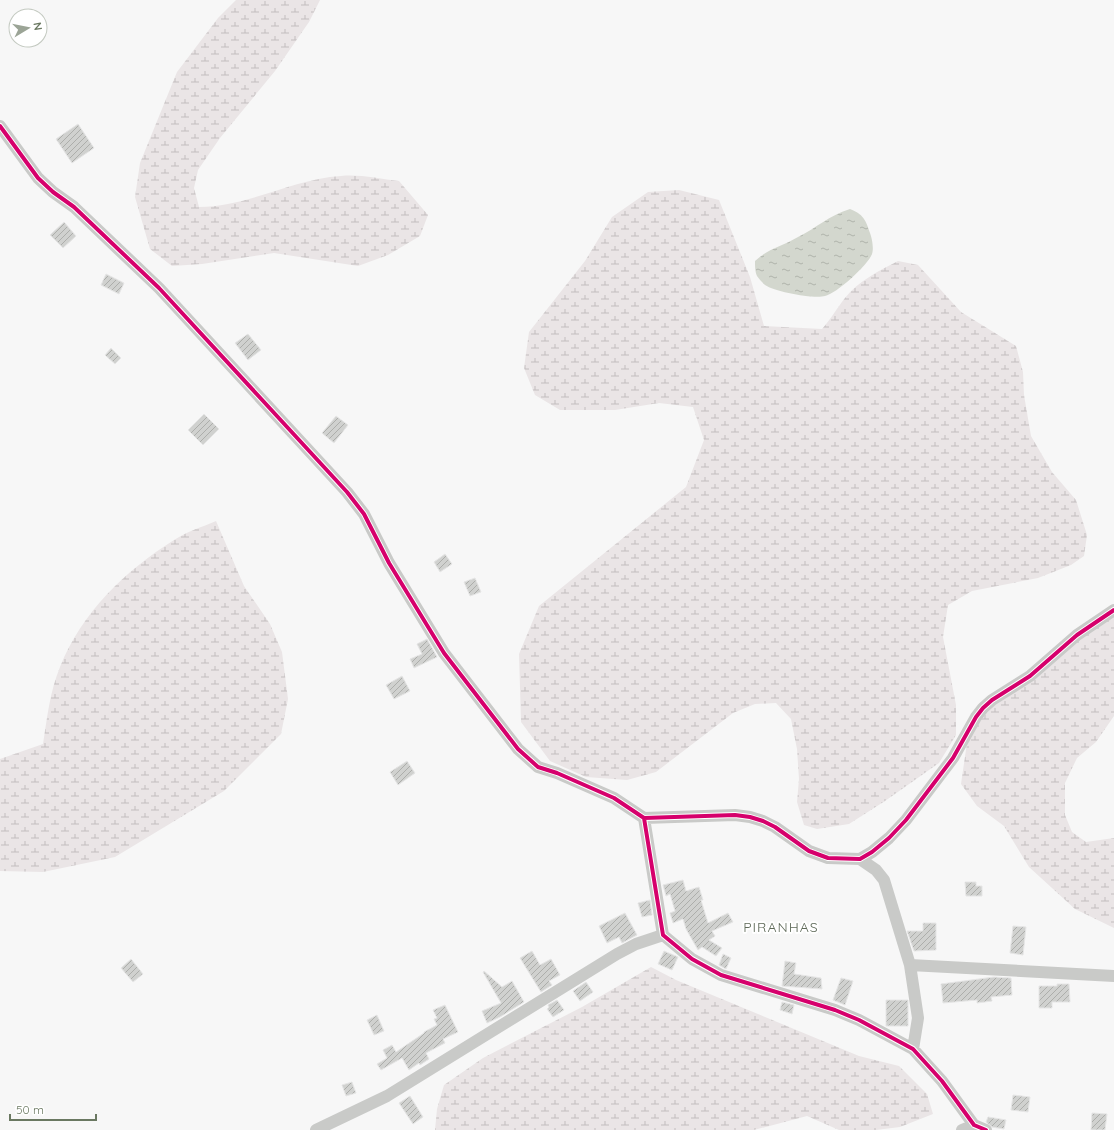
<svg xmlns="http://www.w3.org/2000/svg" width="1114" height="1130" font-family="Quicksand,sans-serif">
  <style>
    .wetland { fill: url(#wetland-marsh) }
    .water { fill: url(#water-ripples) }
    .building { fill: url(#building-hatch); stroke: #e6e6e6 }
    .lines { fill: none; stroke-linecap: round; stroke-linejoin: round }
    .minor { stroke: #c9cac8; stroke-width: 12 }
    .cycleway-casing { stroke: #fff; stroke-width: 6 }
    .cycleway { stroke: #d6006c; stroke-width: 4 }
    .labels { text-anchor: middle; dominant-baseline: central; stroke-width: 4; stroke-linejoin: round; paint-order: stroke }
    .quarter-label { font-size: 14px; letter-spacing: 1px; fill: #5e6958; stroke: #fff }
  </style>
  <defs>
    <pattern id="wetland-marsh" width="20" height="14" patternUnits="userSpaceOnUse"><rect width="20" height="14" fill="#eae5e6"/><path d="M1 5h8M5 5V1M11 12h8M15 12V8" fill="none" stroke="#c2bebe"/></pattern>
    <pattern id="water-ripples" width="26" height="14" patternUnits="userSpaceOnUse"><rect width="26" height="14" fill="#d3d7ce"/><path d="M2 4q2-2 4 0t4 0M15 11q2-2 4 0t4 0" fill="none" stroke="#afb3ab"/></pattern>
    <pattern id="building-hatch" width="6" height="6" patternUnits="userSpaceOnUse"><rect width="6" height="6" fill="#d0d1cf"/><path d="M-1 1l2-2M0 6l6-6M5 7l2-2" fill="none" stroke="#adaeab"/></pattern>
  </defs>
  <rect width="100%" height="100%" fill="#f7f7f7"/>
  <path class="wetland" d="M236,0H320L309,22L275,71L220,138L198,170L194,188L199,207C248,207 292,179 341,176C359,174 380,179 399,181L428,215L420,236L388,255L358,266L274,253L202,264L172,266L150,249L135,197L140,163L177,72L218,18Z
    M679,190L719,200L750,277L764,326L822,329C831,319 837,308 845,298C858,281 879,271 898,261L918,265L961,312L1016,346L1023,372L1024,395L1031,436L1052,472L1076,500L1087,535L1084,556L1071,565L1038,578L972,591L948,605L943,637L956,705V735L939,763L885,801L849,824L817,829L804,825L797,802L799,779L797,749L791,719L776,703L755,704L733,713L656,772L627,780L586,777L550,761L521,722L519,654L539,606L686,487L704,440L693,407L659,403L615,410H560L535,395L524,368L529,332L585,261L612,217L648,192Z
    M216,521L244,586L270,624L282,652L288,699L281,734L224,791L115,857L43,872L0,871V759L43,744C47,718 50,691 60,667C82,612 125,571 174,540C186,532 202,527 216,521Z
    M1114,615V716L1096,742L1077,758L1065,783V815L1072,832L1086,842L1114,838V928L1075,909L1029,867L1004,826L977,806L961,784L968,736L992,706L1090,630Z
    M651,967L676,980L859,1056L899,1066L927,1094L933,1114L900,1127L876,1130H839L807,1116L754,1130H435L437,1109L444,1085L483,1058L582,1007Z"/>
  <path class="water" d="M850,209C863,214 866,220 870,233C872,238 874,249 872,254C868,265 836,294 825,296C814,299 775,292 765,285C763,283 759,279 757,276C755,272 755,265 755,261C769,248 783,246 798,237C818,227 828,216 850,209Z"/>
  <path class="building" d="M78,124L94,148L72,163L56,139Z
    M64,222L76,236L63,248L50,235Z
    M106,274L124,283L119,294L101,285Z
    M248,334L261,350L248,360L235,343Z
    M111,348L121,358L115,364L105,355Z
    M204,414L219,429L203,445L188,430Z
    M336,416L348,425L334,443L322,433Z
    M445,554L452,564L440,572L434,562Z
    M475,578L481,592L470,596L464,582Z
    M427,639L437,657L414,668L410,659L422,654L417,644Z
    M402,676L410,691L394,699L386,685Z
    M407,761L415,773L398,785L390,772Z
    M683,880L686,891L699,887L703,900H701L708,923L728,913L733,922L712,931L715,936L709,940L722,948L716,956L702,947L698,950L686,929L683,919L673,923L670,913L675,911L670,894L666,896L663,885Z
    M965,882H976V886H982V896H966Z
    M650,900L652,915L642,917L638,903Z
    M625,913L637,935L622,943L619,937L607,943L599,926Z
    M923,923H936V950L914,951L907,931H923Z
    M1013,926L1026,927L1023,955L1010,953Z
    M532,951L540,965L551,959L560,975L549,981L552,985L541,992L520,958Z
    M664,951L678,957L672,970L658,964Z
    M723,954L731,958L726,969L719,965Z
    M131,959L143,974L133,982L121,968Z
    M785,961L796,963L794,974L821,978L822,989L782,986Z
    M484,971L502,987L512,981L524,1002L500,1017L487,1023L482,1011L501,1003L483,972Z
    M994,977L1011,978L1012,995L991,997L992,1001L977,1003V1000L943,1003L941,984Z
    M841,978L853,981L845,1005L833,1000Z
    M586,982L593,992L580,1001L573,991Z
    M1057,984H1069L1070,1002H1052V1008H1039V986H1057Z
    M557,1000L564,1010L553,1017L547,1009L549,1007L548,1005Z
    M886,1000H908V1026H886Z
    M782,1002L794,1005L792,1014L780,1010Z
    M445,1005L458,1032L443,1039L445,1043L426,1053L429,1059L420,1065L419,1063L409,1070L402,1058L381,1070L377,1064L387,1058L383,1050L392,1045L396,1052L424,1033V1032L437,1025L434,1019L437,1018L433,1010Z
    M377,1015L384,1031L374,1035L367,1020Z
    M352,1082L356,1093L346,1096L342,1085Z
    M1013,1095L1030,1097L1028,1112L1011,1110Z
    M410,1096L423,1117L413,1124L399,1103Z
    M1092,1113L1107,1114L1105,1130H1091Z
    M988,1117L1006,1120L1004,1129L992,1127L986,1122Z"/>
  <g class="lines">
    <path class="minor" d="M0,126L38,178L53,192L74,207L159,288L347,492L364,514L389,563L444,653L518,749L538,767L557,773L614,798L644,818L735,815L750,817L763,821L775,827L809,851L828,858L860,859L872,852L889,838L906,820L953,758L976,717L983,708L992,700L1030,676L1077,635L1114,610
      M644,818L663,935L692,959L721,975L835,1010L859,1020L913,1049L942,1081L974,1125L986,1130
      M860,859L876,870L884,880L910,965L918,1018L913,1049
      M910,965L1114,976
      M316,1130L387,1096L617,954L636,944L663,935
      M962,1130L974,1125"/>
    <defs>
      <path id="cycleway" d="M0,126L38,178L53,192L74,207L159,288L347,492L364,514L389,563L444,653L518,749L538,767L557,773L614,798L644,818L735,815L750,817L763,821L775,827L809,851L828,858L860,859L872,852L889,838L906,820L953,758L976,717L983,708L992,700L1030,676L1077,635L1114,610
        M644,818L663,935L692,959L721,975L835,1010L859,1020L913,1049L942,1081L974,1125L986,1130"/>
    </defs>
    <use href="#cycleway" class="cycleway-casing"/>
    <use href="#cycleway" class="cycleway"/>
  </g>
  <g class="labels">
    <g class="quarter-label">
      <text x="781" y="927">PIRANHAS</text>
    </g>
  </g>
  <g transform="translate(28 28) rotate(80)"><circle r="19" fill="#ffffff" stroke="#c3c9c0"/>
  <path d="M0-3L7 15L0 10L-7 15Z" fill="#9ba496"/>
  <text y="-6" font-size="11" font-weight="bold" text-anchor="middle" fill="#6a7861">N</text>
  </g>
  <path d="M10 1114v6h86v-6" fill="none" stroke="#6a7861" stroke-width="2"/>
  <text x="16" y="1114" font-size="12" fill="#6a7861" stroke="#ffffff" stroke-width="3" paint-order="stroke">50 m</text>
</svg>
